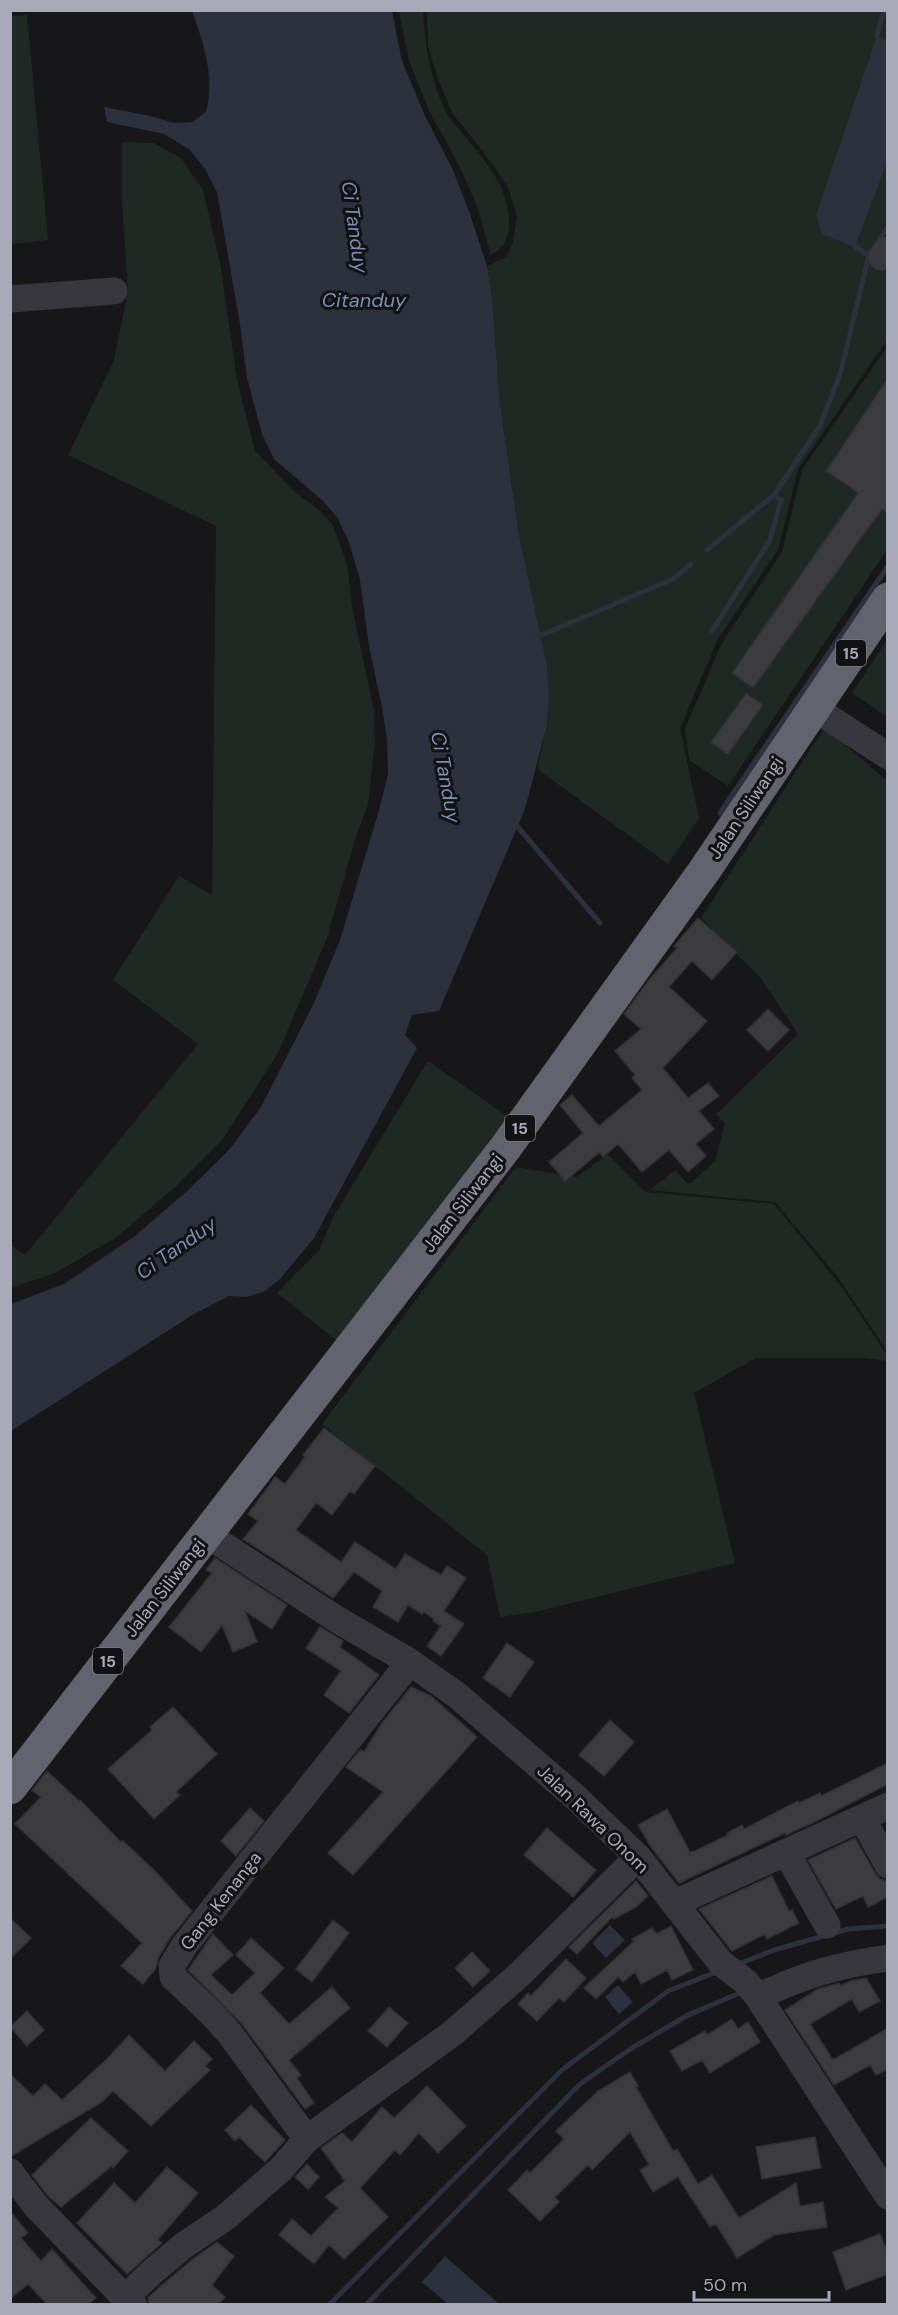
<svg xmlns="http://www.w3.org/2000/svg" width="898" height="2315" font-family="'DM Sans',sans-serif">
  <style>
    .green { fill: #202823 }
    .water { fill: #2c313d }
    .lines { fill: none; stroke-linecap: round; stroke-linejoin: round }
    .stream { stroke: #2c313d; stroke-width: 5 }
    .building { fill: #3c3b40; stroke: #313034; stroke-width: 1.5 }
    .minor { stroke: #38373d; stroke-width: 27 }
    .highway { stroke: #63636e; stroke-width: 33 }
    .labels { text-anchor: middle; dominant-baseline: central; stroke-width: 6; stroke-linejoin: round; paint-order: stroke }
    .shield { fill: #121113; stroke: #7b7b87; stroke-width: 1.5 }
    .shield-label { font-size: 16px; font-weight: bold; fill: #a8a9b9 }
    .street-label { font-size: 18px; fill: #a8a9b9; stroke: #121113 }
    .water-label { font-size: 20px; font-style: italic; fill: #7e8db4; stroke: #121113 }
  </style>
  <rect width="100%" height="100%" fill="#171618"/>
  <path class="green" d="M399,11H423C425,46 430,80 446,112C450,120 458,127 463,134C485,160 511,190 509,226C508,240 504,248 491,255L477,206L459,165L430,113L409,61Z
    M427,11H887V227L869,255L887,268V340L798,469L778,550L717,641L680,728L699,818L668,864L537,769L547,725L549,694L547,665L519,535L500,404L492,297L487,266L506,257L513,242L517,217L508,187L482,150L452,113L438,79L428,46Z
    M27,15L48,240L11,244V16Z
    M122,142L154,143L181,158L203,190L220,263L237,380L255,451L296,493L317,508L333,525L347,564L352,606L374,711L375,742L368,804L355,840L327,938L278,1053L223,1139L175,1187L117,1237L55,1273L11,1288V1245L25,1255L198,1044L113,980L179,876L212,895L216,526L68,455L114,360L128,291L122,201Z
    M887,347V550L728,786L689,760L685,729L722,643L782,552L802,470Z
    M887,640V717L852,693Z
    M825,727L887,781V1351L837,1276L775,1202L650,1190L675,1170L687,1183H691L715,1161L725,1123L716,1115L798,1034L760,977L701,918Z
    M428,1061L513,1120L343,1346L277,1293L319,1250L333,1217Z
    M608,1154L645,1192L774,1204L841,1286L887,1355V1361L864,1358H756L694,1393L735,1563L535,1612L500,1617L487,1555L322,1424L516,1167L577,1177Z"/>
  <path class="water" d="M192,11H392L402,61L425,116L452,168L470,214L487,266L492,297L500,404L519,535L547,665L549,694L547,725L525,809L439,1011L412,1015L405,1035L417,1048L314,1238L280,1279L265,1291L247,1297L229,1296L194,1314L11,1431V1304L64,1284L135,1236L186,1192L229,1150L261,1107L314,1003L340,940L379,810L388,774L387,739L382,708L369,646L360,580L349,542L337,517L323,501L274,459L262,434L247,378L240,324L217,192L205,169L190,150L164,134L107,122L104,107L150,116L174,123L192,122L206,112C215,77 204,44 192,11Z
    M877,36L887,41V162L855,247L822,234L816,215Z
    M610,1925L625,1940L606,1958L592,1943Z
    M618,1985L633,2002L619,2014L605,1997Z
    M445,2256L499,2304H448L422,2282Z"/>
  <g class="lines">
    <path class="stream" d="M877,36L884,10
      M855,247L869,255
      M707,550L774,495L820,426L841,371L869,255L888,227
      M712,631L770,540L781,500L774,495
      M535,638L673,579L691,564
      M720,813L888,566
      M512,823L516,825L600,923
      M736,1965L774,1950L848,1929L888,1926
      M330,2304L562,2070L668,1991L719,1971
      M367,2304L580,2084L632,2048L688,2015L742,1992"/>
  </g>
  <path class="building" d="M888,378V513L882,509L753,688L732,673L858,493L826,471Z
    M746,693L763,705L728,754L711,742Z
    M698,918L737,952L712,980L692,961L669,987L707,1021L663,1068L688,1098L708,1083L719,1096L699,1111L714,1129L696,1144L706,1156L688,1172L669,1150L642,1172L618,1144L603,1157L600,1152L565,1181L549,1162L583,1133L560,1105L572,1095L599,1126L642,1090L632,1078L635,1075L615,1051L641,1029L624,1014L648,981L677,948L674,946Z
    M768,1009L789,1030L768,1051L747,1030Z
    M324,1428L375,1466L354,1494L350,1491L332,1515L316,1503L296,1530L341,1562L355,1542L396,1569L405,1554L441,1575L447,1566L466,1578L444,1611L464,1624L441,1656L427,1646L441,1626L433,1621L434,1619L424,1612L422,1614L408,1605L398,1622L373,1607L382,1591L354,1572L333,1598L243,1539L258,1521L248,1514L260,1498L275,1477L285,1484L305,1457L303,1455Z
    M215,1558L287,1605L272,1629L245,1611L257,1642L233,1652L222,1625L201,1652L169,1627L212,1573L206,1570Z
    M320,1627L343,1641L340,1647L379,1675L349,1713L324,1695L341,1671L306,1648Z
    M507,1643L534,1662L510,1697L483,1678Z
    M411,1687L431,1696L477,1737L353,1875L328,1853L383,1792L346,1767L360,1750L364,1752L382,1723Z
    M173,1707L217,1754L176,1792L180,1795L154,1819L108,1769L152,1730L150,1727Z
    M610,1720L634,1742L604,1776L579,1755Z
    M888,1763V1784L816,1821L786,1835L785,1833L679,1883L651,1847L638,1825L667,1809L690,1852L695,1851L728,1835L727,1833L742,1825L744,1829L798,1801L799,1803L820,1793L821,1796Z
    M47,1771L79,1801L80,1800L121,1842L123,1841L155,1871L192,1911L170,1938L158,1958L156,1968L143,1984L121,1966L142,1943L15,1824L41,1797L32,1790Z
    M250,1808L264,1821L236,1856L221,1841Z
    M547,1828L596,1870L573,1897L524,1855Z
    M855,1838L875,1873L880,1879L888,1881V1897L868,1907L863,1896L836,1909L808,1860Z
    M772,1876L789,1911L792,1910L799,1923L767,1939L765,1934L732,1951L699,1909Z
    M636,1881L648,1896L636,1907L614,1919L612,1917L577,1954L569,1947Z
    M10,1918L31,1938L10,1959Z
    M333,1920L349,1933L312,1982L296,1969Z
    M671,1926L693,1970L672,1980L667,1970L641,1984L635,1972L623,1982L618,1977L596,1999L584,1988L634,1941L632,1939L652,1928L657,1934Z
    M213,1934L233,1955L211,1975L232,1995L255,1973L236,1955L251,1938L284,1968L260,1993L289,2024L332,1987L350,2008L289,2060L301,2075L297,2078L314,2103L305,2109L242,2024L188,1970Z
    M472,1952L490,1971L473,1987L455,1968Z
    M566,1959L586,1978L564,2002L559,1998L537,2021L518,2004L528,1993L531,1996Z
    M866,1978L880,2001L859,2012L852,1999L810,2024L833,2060L888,2028V2069L876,2075L870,2065L834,2085L785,2010L818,1989L839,1983L841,1986L850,1981Z
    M389,2007L408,2023L387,2047L368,2031Z
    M27,2011L44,2030L27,2046L10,2027Z
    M732,2019L738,2029L748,2022L760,2042L710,2073L702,2060L682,2071L670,2051L705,2031L707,2035Z
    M129,2035L165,2071L194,2041L212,2059L205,2066L210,2070L151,2126L113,2091L102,2102L10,2157V2074L33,2096L45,2084L62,2100L107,2059Z
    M630,2072L638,2086L636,2087L673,2151L677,2149L698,2184L712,2175L739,2218L796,2183L800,2206L823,2202L827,2227L774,2235L737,2258L716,2224L710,2227L678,2177L653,2192L640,2170L649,2165L630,2132L592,2170L588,2165L555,2197L559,2202L540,2221L508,2190L527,2170L530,2173L564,2139L556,2131L598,2091Z
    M427,2086L466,2126L438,2153L419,2133L400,2155L395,2150L360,2188L388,2217L344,2259L329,2245L314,2264L279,2235L292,2219L311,2236L338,2208L325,2197L345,2181L321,2148L342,2133L352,2142L382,2107L394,2118Z
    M251,2105L285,2140L265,2162L239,2137L235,2141L225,2130Z
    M91,2118L128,2151L113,2168L112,2166L61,2207L49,2197L32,2175Z
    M815,2137L821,2168L762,2179L756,2147Z
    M307,2164L319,2177L308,2189L295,2177Z
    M167,2167L198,2193L160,2237L158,2240L162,2243L127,2274L77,2223L114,2183L135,2203Z
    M10,2211L28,2233L21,2238L41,2261L52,2249L96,2298L88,2304H47L28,2284L10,2299Z
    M880,2234L888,2254V2274L846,2290L833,2252Z
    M217,2242L234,2256L212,2285L225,2297L219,2304H149L148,2298L162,2285L193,2259Z"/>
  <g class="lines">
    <path class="minor" d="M882,257L888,250
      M10,299L114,291
      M814,708L888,756
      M206,1534L338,1620L410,1662L458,1696L574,1796L638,1857L721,1963L746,1982L758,1997L888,2196
      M862,1818L888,1865
      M786,1852L827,1925
      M675,1903L888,1806
      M758,1997C803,1975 838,1965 888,1958
      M307,2139L230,2034L211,2013L173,1977L172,1966L184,1946L410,1662
      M10,2172L37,2207L125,2298L133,2304
      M125,2298L151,2273L183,2246L226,2217L281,2169L307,2139L454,2032L520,1974L638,1857"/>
    <path class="highway" d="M10,1788L506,1147L704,871L888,599"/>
  </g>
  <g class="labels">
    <g class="shield">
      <rect x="836" y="640" width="30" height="26" rx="4.5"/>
      <rect x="505" y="1115" width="30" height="26" rx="4.5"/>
      <rect x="93" y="1648" width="30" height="26" rx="4.5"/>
    </g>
    <g class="shield-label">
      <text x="851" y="653">15</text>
      <text x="520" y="1128">15</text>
      <text x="108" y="1661">15</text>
    </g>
    <g class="street-label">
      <text transform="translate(746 808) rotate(-56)">Jalan Siliwangi</text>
      <text transform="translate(463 1203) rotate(-52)">Jalan Siliwangi</text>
      <text transform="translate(165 1588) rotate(-52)">Jalan Siliwangi</text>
      <text transform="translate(593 1819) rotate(44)">Jalan Rawa Onom</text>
      <text transform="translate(221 1901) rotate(-52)">Gang Kenanga</text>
    </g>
    <g class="water-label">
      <text transform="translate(355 227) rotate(82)">Ci Tanduy</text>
      <text x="364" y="300">Citanduy</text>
      <text transform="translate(446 777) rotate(80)">Ci Tanduy</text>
      <text transform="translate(176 1248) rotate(-35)">Ci Tanduy</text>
    </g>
  </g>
  <rect width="898" height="2315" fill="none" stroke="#a8a9b9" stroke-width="24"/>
  <path d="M694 2291v9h135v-9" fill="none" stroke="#a8a9b9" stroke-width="3"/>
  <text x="703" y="2291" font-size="18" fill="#a8a9b9" stroke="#121113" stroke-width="4.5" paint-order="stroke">50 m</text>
</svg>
